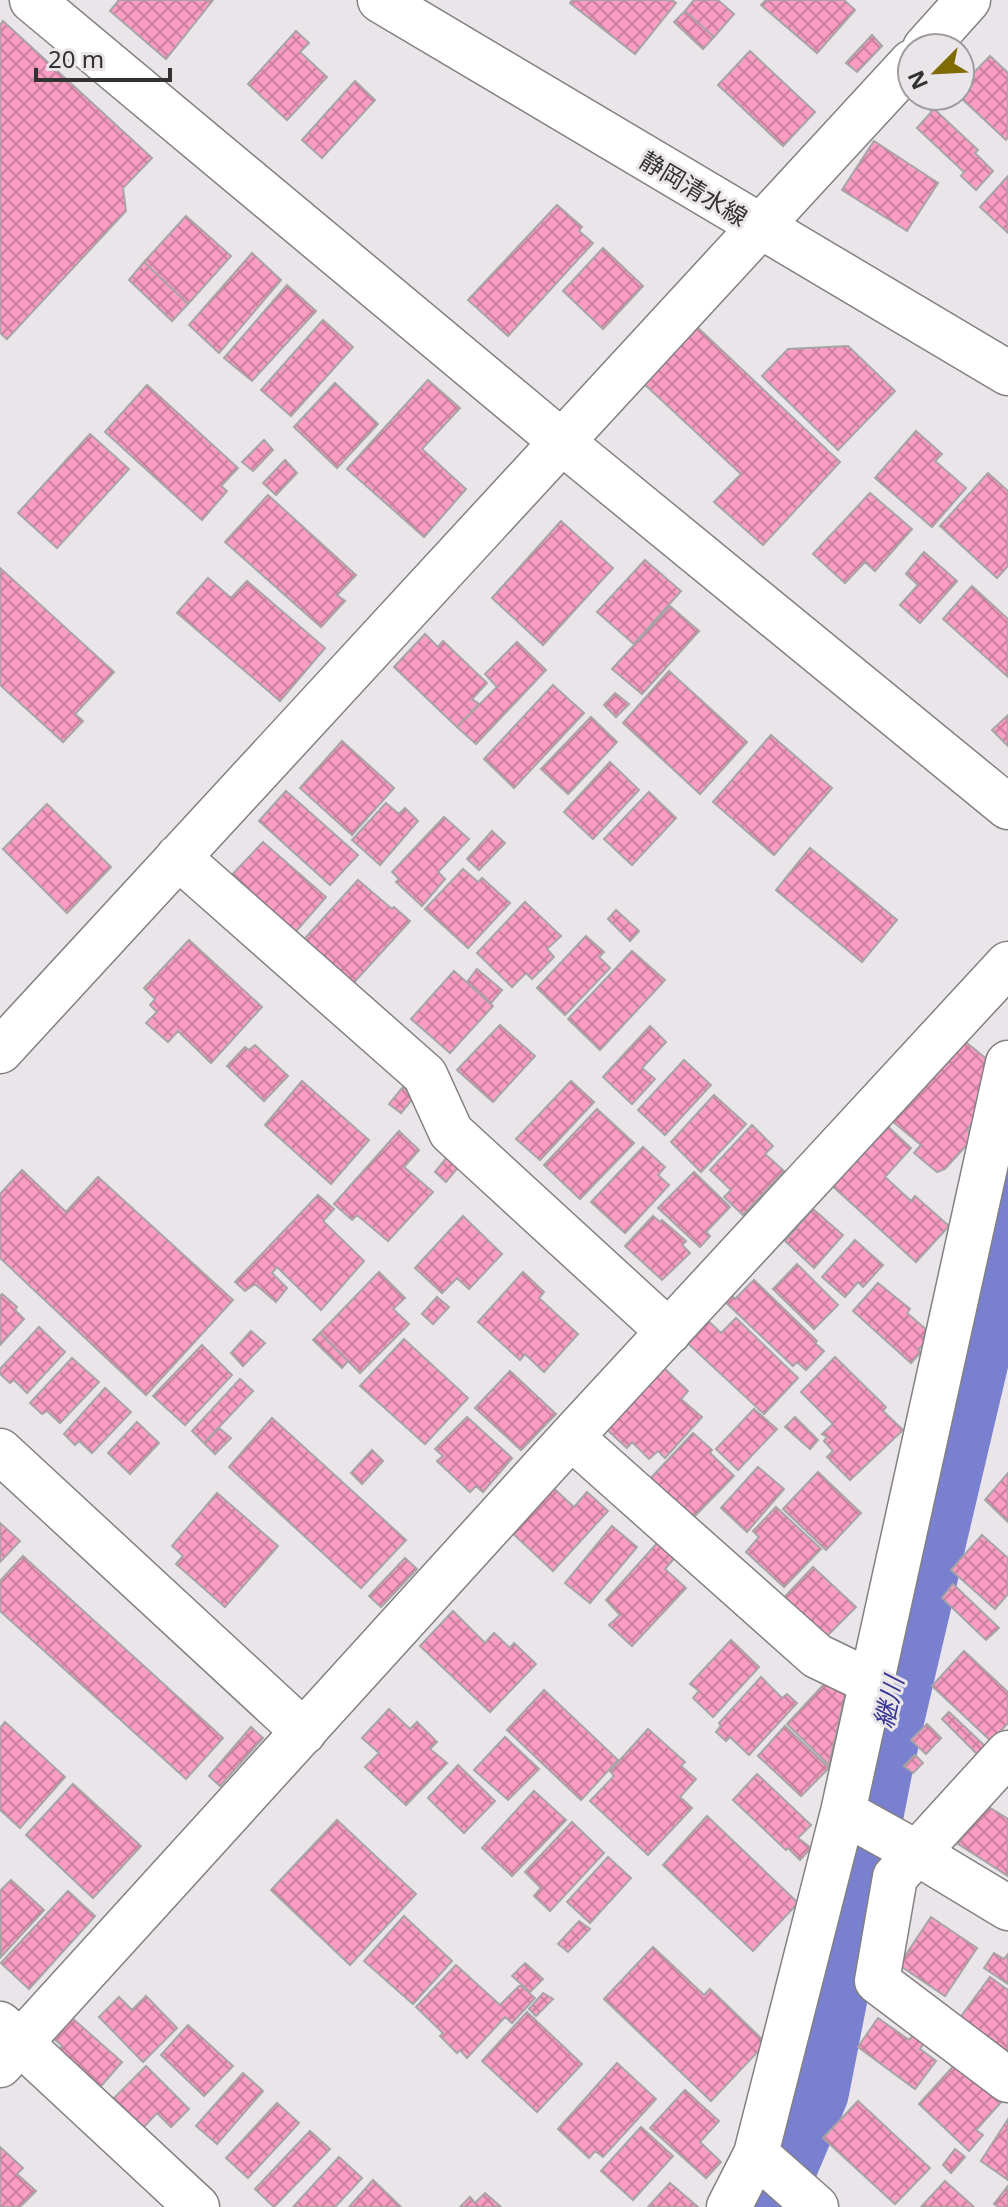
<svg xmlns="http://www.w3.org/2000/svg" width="1008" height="2207" font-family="'Noto Sans','Noto Sans JP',sans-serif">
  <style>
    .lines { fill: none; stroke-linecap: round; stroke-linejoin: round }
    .river { stroke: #7880cf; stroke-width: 80 }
    .building { fill: url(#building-cross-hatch); stroke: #a8a4a5; stroke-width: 2 }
    .minor-casing { stroke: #838083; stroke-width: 47 }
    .tertiary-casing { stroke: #838083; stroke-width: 47 }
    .primary-casing { stroke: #838083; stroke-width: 47 }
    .minor { stroke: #fff; stroke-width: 44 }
    .tertiary { stroke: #fff; stroke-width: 44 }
    .primary { stroke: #fff; stroke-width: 44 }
    .labels { text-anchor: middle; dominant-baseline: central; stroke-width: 6; stroke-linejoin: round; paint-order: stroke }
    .street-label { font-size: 24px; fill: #333233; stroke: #e9e5e8 }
    .water-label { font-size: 26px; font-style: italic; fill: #383693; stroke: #e9e5e8 }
  </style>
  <defs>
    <pattern id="building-cross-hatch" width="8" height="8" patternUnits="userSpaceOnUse" patternTransform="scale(2)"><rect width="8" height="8" fill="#fa9cc3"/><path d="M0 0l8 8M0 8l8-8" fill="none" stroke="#cb809f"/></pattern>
  </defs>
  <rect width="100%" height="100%" fill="#e9e5e8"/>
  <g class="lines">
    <path class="river" d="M760,2207L809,2091L873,1766L1008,1193"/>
  </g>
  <path class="building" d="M119,0H213L166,59L110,11Z
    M572,0H672L676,3L635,54L570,3Z
    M694,0H718L734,14L714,37L685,11Z
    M766,0H844L855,10L817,53L761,5Z
    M685,11L714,37L703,49L674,22Z
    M3,21L152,158L123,188L126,211L7,339L0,333V25Z
    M296,31L309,43L300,52L327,77L287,120L248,84Z
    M872,35L882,46L857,72L846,63Z
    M750,51L815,112L783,146L718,85Z
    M990,56L1008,73V137L1006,140L959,96L960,87Z
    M355,81L375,100L322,158L302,140Z
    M934,109L978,150L975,153L993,171L976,190L961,176L964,172L917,128Z
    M874,141L938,183L907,231L842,190Z
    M1008,176V233L980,207Z
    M557,205L582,227L579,231L593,243L508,336L468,300Z
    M186,216L231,256L188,304L144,262Z
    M603,248L643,286L603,329L563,291Z
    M252,253L281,280L219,353L189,325Z
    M144,262L188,304L172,321L129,280Z
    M287,285L316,311L252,381L224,358Z
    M323,320L353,347L291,416L261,390Z
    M696,326L840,462L763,545L714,502L741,474L642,382Z
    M848,346L895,391L838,450L762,376L788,349Z
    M428,380L460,408L422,449L466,489L424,537L347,469Z
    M335,383L378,424L337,468L294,427Z
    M147,385L238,468L221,486L227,491L202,520L105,432Z
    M916,431L942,454L935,461L966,488L932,527L875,478Z
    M90,434L129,469L57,548L18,513Z
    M264,440L273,450L253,471L242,462Z
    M285,460L297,473L276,495L263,483Z
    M988,473L1008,491V566L997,578L940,526Z
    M870,493L912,529L875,571L865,562L845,583L813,554Z
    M268,495L356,575L337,595L345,601L321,627L225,542Z
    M561,521L613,568L543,645L492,598Z
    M924,552L957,581L920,623L900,605L918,585L906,574Z
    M645,560L681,591L634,644L597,612Z
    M0,568L114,672L75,714L83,721L63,742L0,685Z
    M208,578L231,598L247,581L325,648L280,701L177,613Z
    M972,586L1008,619V677L943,619Z
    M670,606L699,631L642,694L612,669Z
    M425,634L438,647L443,641L487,683L472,699L479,704L457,727L394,667Z
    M517,642L546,670L476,744L457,727L497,687L485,674Z
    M669,671L747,742L700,794L623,723Z
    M553,685L584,713L514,788L484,759Z
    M615,693L629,704L616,717L604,705Z
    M1008,715V746L992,730Z
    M591,717L617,742L568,794L541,769Z
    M771,735L832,788L774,855L713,802Z
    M342,741L394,788L352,835L300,788Z
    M610,762L639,790L593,839L564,812Z
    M286,791L358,855L330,885L259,821Z
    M649,792L676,818L632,865L604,839Z
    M386,803L399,814L405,808L418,821L380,865L352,840Z
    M47,804L111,867L67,913L3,849Z
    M444,817L469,839L438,872L445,879L422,906L396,882L399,879L392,872Z
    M492,831L505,843L479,870L467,859Z
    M263,842L326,897L291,937L227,880Z
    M810,848L897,920L862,962L776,890Z
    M463,869L478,882L482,878L510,903L468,948L425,909Z
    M358,880L392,909L394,907L410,921L347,990L298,946Z
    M525,902L561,936L547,949L554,957L532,979L526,973L512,987L477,953Z
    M616,910L639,931L630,941L608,919Z
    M586,936L604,952L599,957L610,968L565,1015L537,988Z
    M189,940L262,1007L211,1063L178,1031L168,1042L146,1023L157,1012L150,1005L155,999L144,988Z
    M632,951L665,980L600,1050L568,1019Z
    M477,969L502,990L491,1003L467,982Z
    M454,971L493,1006L450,1053L411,1019Z
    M500,1025L535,1056L493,1102L457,1070Z
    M650,1026L666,1042L642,1068L655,1079L632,1104L603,1077Z
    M962,1039L989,1061L980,1114L967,1130L975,1136L945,1169L937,1172L914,1153L921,1145L892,1121Z
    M255,1045L288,1076L264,1101L227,1066L245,1047L249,1050Z
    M684,1060L711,1085L665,1135L638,1110Z
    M302,1081L369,1140L331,1184L265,1125Z
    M571,1081L594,1102L540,1160L516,1139Z
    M403,1087L414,1097L401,1113L389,1104Z
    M714,1095L746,1124L701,1172L671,1142Z
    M597,1109L634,1143L580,1199L544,1165Z
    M884,1123L911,1148L885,1177L911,1201L915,1196L949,1226L916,1262L829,1183Z
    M752,1125L773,1146L765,1154L784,1171L743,1215L724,1197L731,1190L710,1170Z
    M399,1131L419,1150L404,1167L433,1192L388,1241L357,1215L352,1220L334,1204Z
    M643,1147L665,1167L658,1175L669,1185L625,1233L591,1202Z
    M452,1151L464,1160L446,1182L435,1172Z
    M22,1170L66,1212L98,1177L233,1300L146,1395L0,1258V1194Z
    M694,1172L730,1207L706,1232L710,1236L700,1247L658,1208Z
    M318,1195L334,1209L323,1221L364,1261L321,1310L277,1267L272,1273L287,1288L276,1302L255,1284L245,1291L235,1282Z
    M813,1209L843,1235L814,1268L785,1241Z
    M463,1216L502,1254L469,1289L457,1278L442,1293L415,1268Z
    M653,1216L660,1222L662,1220L686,1241L682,1245L690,1253L662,1280L625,1246Z
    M855,1240L883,1265L863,1287L858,1282L845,1297L822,1277Z
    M797,1264L838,1305L814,1329L773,1289Z
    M379,1272L405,1298L393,1309L409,1324L360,1373L320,1333Z
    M523,1272L544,1292L539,1298L578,1334L544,1372L525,1354L520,1360L478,1322Z
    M754,1280L817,1341L815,1343L824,1351L806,1370L797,1362L793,1366L722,1299L728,1292L735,1299Z
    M878,1283L910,1309L907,1313L928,1331L923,1337L927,1340L918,1350L921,1352L911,1363L853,1311Z
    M2,1294L17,1307L15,1310L24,1319L0,1345V1296Z
    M437,1297L449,1307L433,1324L422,1314Z
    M703,1316L721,1333L736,1318L798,1378L764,1414L682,1338Z
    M39,1327L65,1352L27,1393L14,1380L10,1383L0,1374V1369Z
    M251,1331L265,1343L243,1366L231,1353Z
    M320,1333L348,1361L342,1368L313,1340Z
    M404,1339L468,1398L425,1444L360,1386Z
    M202,1345L232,1375L185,1425L153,1396Z
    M835,1357L886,1407L883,1411L903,1430L850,1480L827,1457L833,1451L824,1441L827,1437L822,1434L833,1424L801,1392Z
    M72,1358L99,1382L60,1423L47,1411L42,1414L30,1403Z
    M660,1364L688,1391L681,1399L702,1417L665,1458L658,1451L649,1459L632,1442L627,1448L603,1426Z
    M510,1371L556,1414L521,1450L475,1408Z
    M240,1379L253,1391L204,1443L192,1431Z
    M105,1388L131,1412L92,1453L79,1441L75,1445L64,1434Z
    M754,1409L777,1429L738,1470L716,1449Z
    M467,1417L512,1458L483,1492L476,1486L470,1492L437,1461L443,1456L435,1449Z
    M795,1417L818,1440L810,1449L785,1427Z
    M272,1418L406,1540L361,1588L229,1467Z
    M137,1422L159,1443L130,1474L108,1453Z
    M219,1428L231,1438L215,1454L204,1443Z
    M693,1433L712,1450L710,1453L734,1476L690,1521L648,1481Z
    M372,1450L383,1461L362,1484L351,1473Z
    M758,1467L784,1489L747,1532L721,1508Z
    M818,1472L861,1513L826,1550L783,1509Z
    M1008,1473V1522L985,1500Z
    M549,1484L574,1507L587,1492L608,1511L553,1571L508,1529Z
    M217,1493L278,1546L225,1607L176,1564L183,1556L172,1546Z
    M776,1507L821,1549L784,1587L746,1552L759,1537L753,1531Z
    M0,1523L20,1541L0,1562Z
    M612,1526L637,1547L590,1603L565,1583Z
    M982,1535L1008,1558V1594L995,1609L951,1570Z
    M659,1541L676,1556L665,1569L686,1588L632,1646L609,1625L620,1615L606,1600Z
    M23,1556L223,1738L186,1779L0,1611V1581Z
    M405,1558L417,1569L381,1607L369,1596Z
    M813,1567L856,1607L819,1644L777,1605Z
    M953,1584L999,1628L986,1640L942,1598Z
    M453,1611L485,1643L494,1633L510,1648L514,1643L536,1664L490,1712L420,1646Z
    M731,1640L759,1667L713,1717L693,1698L699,1691L690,1684Z
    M964,1651L1008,1692V1723L991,1741L932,1686Z
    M761,1677L782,1698L787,1694L797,1703L749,1755L730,1737L726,1741L716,1732L721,1726L719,1723Z
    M828,1680L845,1695L829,1765L787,1724Z
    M544,1690L618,1760L581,1800L507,1730Z
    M389,1709L410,1729L417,1722L437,1742L430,1749L447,1763L406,1805L365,1767L379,1753L362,1738Z
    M949,1712L987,1748L979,1756L942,1719Z
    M5,1722L65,1777L20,1828L0,1810V1728Z
    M927,1724L941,1738L926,1754L911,1740Z
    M785,1726L829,1768L801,1796L758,1756Z
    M251,1727L263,1738L220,1786L209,1776Z
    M648,1729L685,1762L681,1766L696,1779L680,1797L692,1808L648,1855L590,1801L614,1776L610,1771Z
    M505,1737L539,1769L508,1800L474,1770Z
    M915,1755L923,1763L913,1773L904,1766Z
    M458,1765L495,1801L464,1833L428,1798Z
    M757,1774L811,1825L798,1838L811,1848L800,1860L788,1848L786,1850L733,1800Z
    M73,1784L141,1846L93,1898L26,1835Z
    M534,1791L566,1820L512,1876L482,1848Z
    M984,1804L1008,1819V1876L958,1844Z
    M707,1816L798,1903L753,1951L663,1865Z
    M337,1820L416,1894L350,1965L271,1890Z
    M572,1822L604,1853L550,1911L534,1896L541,1888L525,1872Z
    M608,1857L631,1878L590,1923L567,1902Z
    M11,1880L44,1910L1,1957L0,1891Z
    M68,1891L95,1916L29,1989L1,1963Z
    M404,1916L452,1961L413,2004L364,1961Z
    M931,1917L977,1948L945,1996L899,1965Z
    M579,1921L590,1929L568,1952L558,1944Z
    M653,1947L704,1995L710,1989L766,2043L711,2101L604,1999Z
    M994,1953L1004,1959L1008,1954V1984L984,1968Z
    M525,1963L543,1979L530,1992L512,1976Z
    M456,1965L500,2005L520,1985L535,1998L512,2023L505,2017L467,2058L460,2050L457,2053L440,2036L443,2033L416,2007Z
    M990,1977L1008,1990V2054L959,2019Z
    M543,1993L553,1999L536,2016L529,2009Z
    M146,1996L177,2028L143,2062L99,2017L119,1997L132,2010Z
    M527,2012L582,2064L537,2112L482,2061Z
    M72,2018L122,2062L95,2093L54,2056L62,2046L54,2039Z
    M878,2018L909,2040L915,2033L925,2041L920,2049L936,2061L915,2089L858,2047Z
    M188,2025L233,2066L204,2096L161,2055Z
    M959,2060L1003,2100L976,2130L983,2135L969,2151L919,2104Z
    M617,2063L656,2099L603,2157L595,2151L589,2158L558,2129Z
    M146,2066L189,2109L171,2127L157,2113L140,2131L110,2102Z
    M243,2073L263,2091L217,2144L196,2126Z
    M685,2090L719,2121L700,2142L721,2162L706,2178L650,2128Z
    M858,2101L930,2168L895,2204L823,2138Z
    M277,2103L299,2123L248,2178L226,2158Z
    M1008,2119V2180L981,2161Z
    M641,2127L673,2156L633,2200L601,2171Z
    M310,2131L330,2149L274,2207L255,2189Z
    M0,2147L23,2168L17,2174L36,2191L20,2207H0Z
    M955,2149L965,2157L951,2173L943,2165Z
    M339,2157L362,2178L335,2207H293Z
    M373,2180L401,2207H349Z
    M945,2181L974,2207H921Z
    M670,2183L698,2207H648Z
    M1008,2186V2207H999L994,2204Z
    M485,2193L501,2207H460L470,2197L475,2203Z"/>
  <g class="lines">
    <defs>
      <path id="minor" d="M925,48L968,0
        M178,857L425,1075L451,1132L669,1332
        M0,1051L912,62
        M571,1437L817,1656L871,1682
        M0,1451L304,1732
        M1008,1753L895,1877L877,1981L1008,2080
        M843,1812L917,1853L1008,1908
        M0,2024L197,2207
        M0,2065L571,1437L1008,964
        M756,2154L816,2207
        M729,2207L756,2154L843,1812L1008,1063"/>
      <path id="tertiary" d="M32,0L562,442L1008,807"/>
      <path id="primary" d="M380,0L1008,373"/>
    </defs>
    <use href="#minor" class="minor-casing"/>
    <use href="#tertiary" class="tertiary-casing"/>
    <use href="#primary" class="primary-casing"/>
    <use href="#minor" class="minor"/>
    <use href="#tertiary" class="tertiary"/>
    <use href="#primary" class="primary"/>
  </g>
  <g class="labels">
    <g class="street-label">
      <text transform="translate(694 188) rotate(31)">静岡清水線</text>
    </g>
    <g class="water-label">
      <text transform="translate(888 1702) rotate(-77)">継川</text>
    </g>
  </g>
  <g transform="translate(936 72) rotate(246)"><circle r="38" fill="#e9e5e8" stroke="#a09da0" stroke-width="2"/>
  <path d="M0-6L14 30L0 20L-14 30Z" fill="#806b03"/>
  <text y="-12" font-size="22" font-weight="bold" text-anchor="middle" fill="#333233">N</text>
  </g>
  <path d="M36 68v12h134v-12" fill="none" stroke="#333233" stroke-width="4"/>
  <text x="48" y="68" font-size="24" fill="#333233" stroke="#e9e5e8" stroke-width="6" paint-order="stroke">20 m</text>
</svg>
